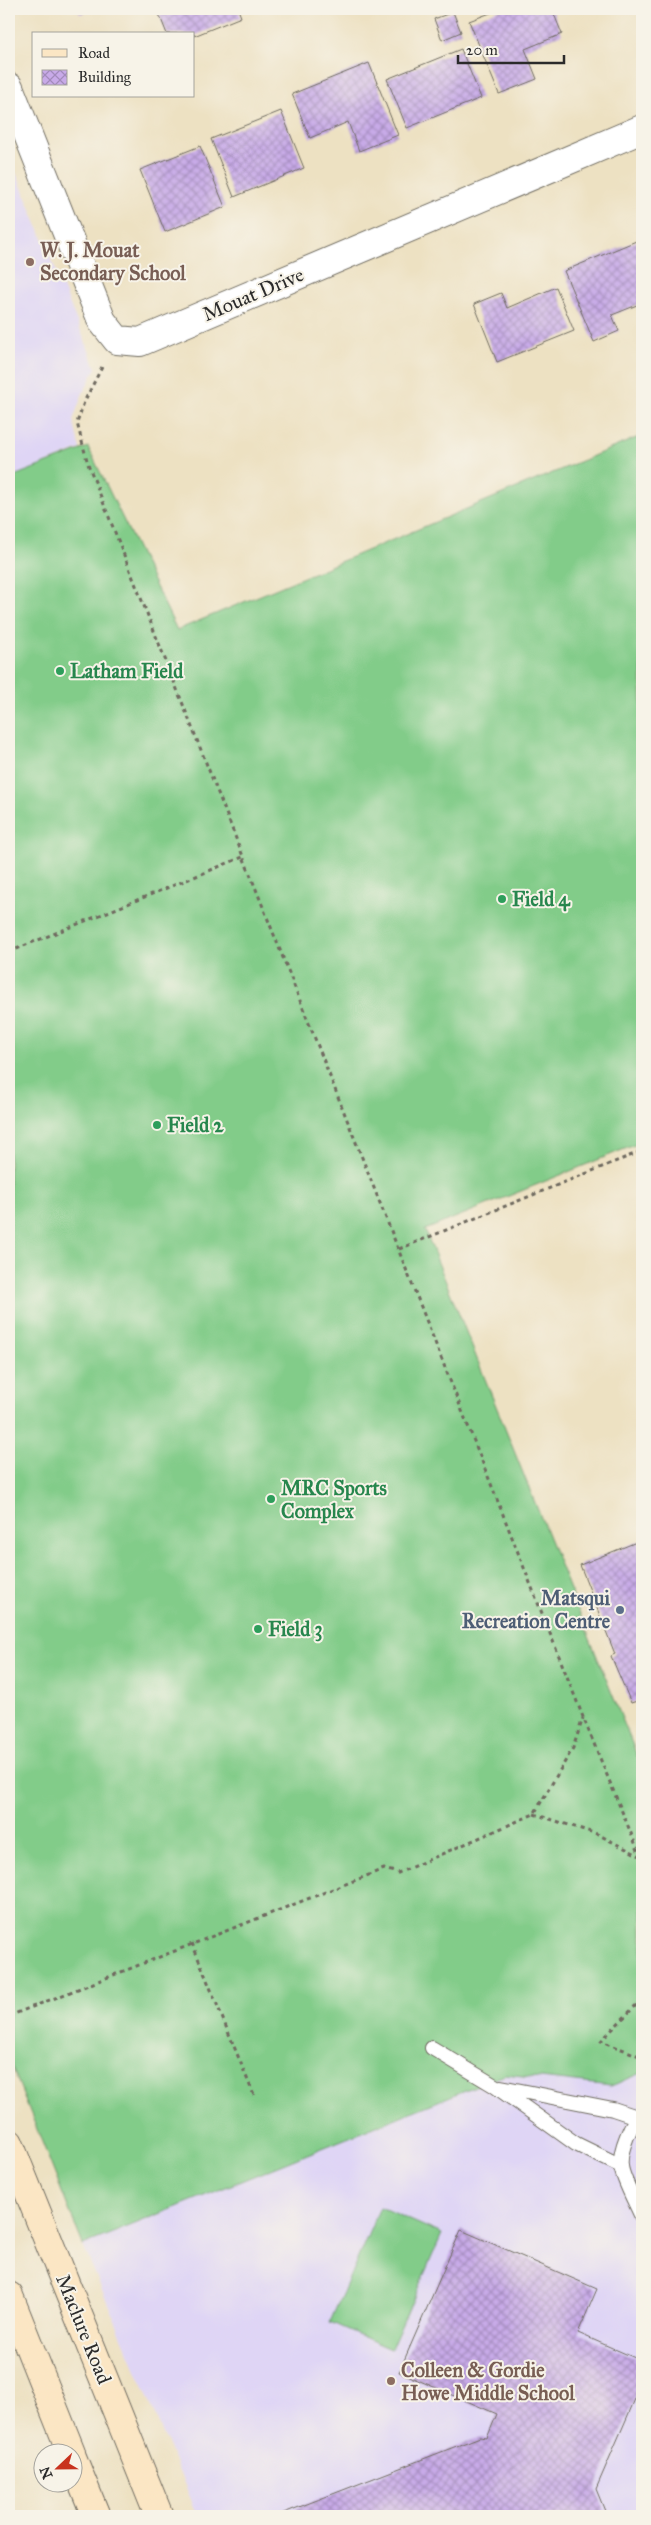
<svg xmlns="http://www.w3.org/2000/svg" width="651" height="2525" font-family="'IM FELL Great Primer',serif">
  <style>
    .built { fill: #dfd5f5 }
    .garden { fill: #82cc89; stroke: #567c5a }
    .building { fill: url(#building-cross-hatch) }
    .lines { fill: none; stroke-linecap: round; stroke-linejoin: round }
    .lane-casing { stroke: #6f6b60; stroke-width: 16 }
    .street-casing { stroke: #6f6b60; stroke-width: 30 }
    .secondary-casing { stroke: #6f6b60; stroke-width: 30 }
    .path { stroke: #6f6b60; stroke-width: 3; stroke-dasharray: 4 4; stroke-linecap: butt }
    .lane { stroke: #fff; stroke-width: 14 }
    .street { stroke: #fff; stroke-width: 28 }
    .secondary { stroke: #fbe6c4; stroke-width: 28 }
    .education-dot { fill: #8d6e63; stroke: #f7f3e8; stroke-width: 2 }
    .leisure-dot { fill: #2e9e5b; stroke: #f7f3e8; stroke-width: 2 }
    .service-dot { fill: #5c6f8a; stroke: #f7f3e8; stroke-width: 2 }
    .labels { text-anchor: middle; dominant-baseline: central; stroke-width: 4; stroke-linejoin: round; paint-order: stroke }
    .education-label { font-size: 20px; font-weight: bold; fill: #785e54; stroke: #f7f3e8; text-anchor: start }
    .street-label { font-size: 20px; fill: #2b2b2b; stroke: #f7f3e8 }
    .leisure-label { font-size: 20px; font-weight: bold; fill: #27864d; stroke: #f7f3e8; text-anchor: start }
    .service-label { font-size: 20px; font-weight: bold; fill: #4e5e75; stroke: #f7f3e8; text-anchor: end }
  </style>
  <defs>
    <pattern id="building-cross-hatch" width="8" height="8" patternUnits="userSpaceOnUse" patternTransform="scale(1.25)"><rect width="8" height="8" fill="#c8aae8"/><path d="M0 0l8 8M0 8l8-8" fill="none" stroke="#a38bbc"/></pattern>
  </defs>
  <rect width="100%" height="100%" fill="#f7f3e8"/>
  <filter id="ink" filterUnits="userSpaceOnUse"><feTurbulence type="fractalNoise" baseFrequency=".02" numOctaves="2"/><feDisplacementMap in="SourceGraphic" scale="10" xChannelSelector="R" yChannelSelector="G"/><feConvolveMatrix kernelMatrix="1 2 1 2 8 2 1 2 1" color-interpolation-filters="sRGB"/></filter>
  <filter id="wash" filterUnits="userSpaceOnUse"><feTurbulence type="fractalNoise" baseFrequency=".0096" numOctaves="4" result="noise"/><feDisplacementMap in="SourceGraphic" scale="20" xChannelSelector="R" yChannelSelector="G"/><feGaussianBlur stdDeviation="1.12" result="paint"/><feColorMatrix in="noise" values="0 0 0 0 0 0 0 0 0 0 0 0 0 0 0 0 0 1.4 0 .05"/><feComposite in="paint" operator="in"/></filter>
  <g filter="url(#wash)">
    <rect width="100%" height="100%" fill="#ede1c2"/>
    <path class="built" d="M9,156L96,368L82,395L73,420L80,449L9,478Z
      M642,2073V2516H198L83,2245L505,2074L611,2086Z"/>
    <path class="garden" d="M641,436L642,1142L425,1230L642,1768V2073L611,2086L505,2074L83,2245L9,2059V478L88,447L177,630Z
      M380,2207L442,2234L391,2349L330,2322Z"/>
    <g id="blocks">
      <path class="building" d="M77,9H93L80,14Z
        M157,9H238L241,17L194,36V34H167Z
        M501,9H552L562,34L525,49L537,79L499,94L469,21Z
        M453,12L461,32L442,40L434,19Z
        M461,49L481,98L407,128L387,79Z
        M369,63L398,135L359,151L348,122L310,138L292,94Z
        M281,111L304,168L234,197L211,139Z
        M200,146L225,207L165,232L140,170Z
        M641,239L642,303L612,315L619,331L594,342L564,271Z
        M556,287L574,331L497,362L474,304L501,293L507,308Z
        M639,1541L642,1550V1703L637,1701L631,1703L611,1656L615,1654L580,1565Z
        M461,2230L597,2289L578,2333L642,2361V2383L596,2489L607,2516H276L480,2437L487,2438L497,2414L399,2372Z"/>
    </g>
  </g>
  <g filter="url(#ink)">
    <use href="#blocks" fill-opacity="0" stroke="#6f6b60" stroke-width="1"/>
    <g class="lines">
      <defs>
        <path id="lane" d="M432,2048L495,2086L576,2144L621,2166
          M501,2087L613,2109L637,2117
          M642,2113C631,2121 619,2152 621,2166C622,2178 637,2205 642,2217"/>
        <path id="street" d="M9,87L102,321L117,340L140,342L642,129"/>
        <path id="secondary" d="M9,2143L159,2516
          M9,2296L71,2452
          M72,2457L96,2516"/>
      </defs>
      <use href="#lane" class="lane-casing"/>
      <use href="#street" class="street-casing"/>
      <use href="#secondary" class="secondary-casing"/>
      <path class="path" d="M102,367L84,402L77,423L88,464L583,1717L642,1860
        M9,952L243,857
        M399,1249L642,1151
        M534,1814L597,1834L640,1856
        M192,1943L255,2098
        M642,1999L601,2041L642,2057
        M9,2016L384,1869L398,1873L534,1814L573,1748L583,1718"/>
      <use href="#lane" class="lane"/>
      <use href="#street" class="street"/>
      <use href="#secondary" class="secondary"/>
    </g>
  </g>
  <g class="education-dot">
    <circle cx="30" cy="262" r="5"/>
    <circle cx="391" cy="2381" r="5"/>
  </g>
  <g class="leisure-dot">
    <circle cx="60" cy="671" r="5"/>
    <circle cx="502" cy="899" r="5"/>
    <circle cx="157" cy="1125" r="5"/>
    <circle cx="271" cy="1499" r="5"/>
    <circle cx="258" cy="1629" r="5"/>
  </g>
  <circle class="service-dot" cx="620" cy="1610" r="5"/>
  <g class="labels">
    <g class="education-label">
      <text x="40" y="250">W. J. Mouat<tspan x="40" dy="23">Secondary School</tspan></text>
      <text x="401" y="2370">Colleen &amp; Gordie<tspan x="401" dy="23">Howe Middle School</tspan></text>
    </g>
    <g class="street-label">
      <text transform="translate(253 294) rotate(-23)">Mouat Drive</text>
      <text transform="translate(84 2329) rotate(68)">Maclure Road</text>
    </g>
    <g class="leisure-label">
      <text x="70" y="671">Latham Field</text>
      <text x="512" y="899">Field 4</text>
      <text x="167" y="1125">Field 2</text>
      <text x="281" y="1488">MRC Sports<tspan x="281" dy="23">Complex</tspan></text>
      <text x="268" y="1629">Field 3</text>
    </g>
    <g class="service-label">
      <text x="610" y="1598">Matsqui<tspan x="610" dy="23">Recreation Centre</tspan></text>
    </g>
  </g>
  <rect width="651" height="2525" fill="none" stroke="#f7f3e8" stroke-width="30"/>
  <rect x="32" y="32" width="162" height="65" fill="#f7f3e8" stroke="#a5a39c"/>
  <rect x="42" y="49" width="25" height="8" fill="#fbe6c4" stroke="#a5a39c"/>
  <text x="78" y="58" font-size="15" fill="#2b2b2b">Road</text>
  <rect x="42" y="70" width="25" height="15" fill="url(#building-cross-hatch)" stroke="#a5a39c"/>
  <text x="78" y="82" font-size="15" fill="#2b2b2b">Building</text>
  <g transform="translate(58 2468) rotate(248)"><circle r="24" fill="#f7f3e8" stroke="#a5a39c"/>
  <path d="M0-4L9 19L0 12L-9 19Z" fill="#c8321e"/>
  <text y="-8" font-size="14" font-weight="bold" text-anchor="middle" fill="#2b2b2b">N</text>
  </g>
  <path d="M458 55v8h106v-8" fill="none" stroke="#2b2b2b" stroke-width="2.5"/>
  <text x="466" y="55" font-size="15" fill="#2b2b2b" stroke="#f7f3e8" stroke-width="4" paint-order="stroke">20 m</text>
</svg>
